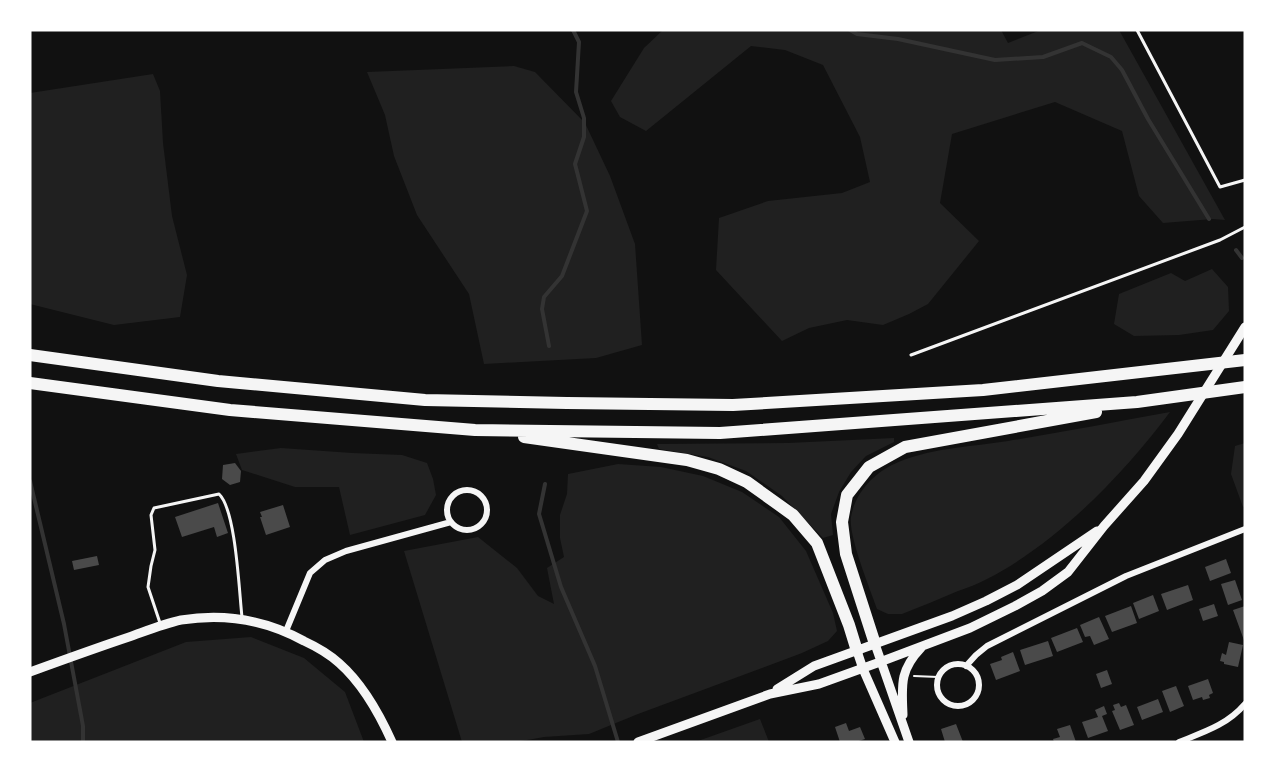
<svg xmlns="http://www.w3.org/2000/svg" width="1275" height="772" font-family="'Times New Roman',serif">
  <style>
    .green { fill: #202020 }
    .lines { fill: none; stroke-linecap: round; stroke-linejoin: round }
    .stream { stroke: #333; stroke-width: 4 }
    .building { fill: #4a4a4a }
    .path { stroke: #f5f5f5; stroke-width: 2 }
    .service { stroke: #f5f5f5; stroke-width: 3 }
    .minor { stroke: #f5f5f5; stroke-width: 6 }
    .secondary { stroke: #f5f5f5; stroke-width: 9 }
    .motorway { stroke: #f5f5f5; stroke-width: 12 }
  </style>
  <rect width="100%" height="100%" fill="#111"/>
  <path class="green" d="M663,30H1001L1008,43L1041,30H1119L1225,220L1213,219L1163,223L1139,196L1122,131L1055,102L952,134L940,203L979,241L928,304L909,314L883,325L847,320L809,328L782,341L716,270L719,218L768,201L842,193L870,182L860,137L823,65L785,50L751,46L646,131L620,117L611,101L644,48Z
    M514,66L535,72L585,123L610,176L635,244L642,345L596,358L484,364L469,294L417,215L394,156L385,115L367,72Z
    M153,74L160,91L163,143L172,216L187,275L180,317L114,325L30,304V93Z
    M1212,269L1228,287L1229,311L1213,330L1179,335L1134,336L1114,324L1119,294L1171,273L1185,281Z
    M1170,412C1123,475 1057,543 987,579C978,584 967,588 958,591C939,599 920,607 902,614H888L877,609C870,589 848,535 851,517C855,494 872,475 892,465C927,448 970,447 1008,441C1062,432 1116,422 1170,412Z
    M894,438V442L866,456L851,472L839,492L831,514L833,535L823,538L782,496L746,471L708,457L659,449L657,444L788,443Z
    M1245,443V506L1243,507L1231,474L1235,446Z
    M281,448L352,453L402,455L427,463L433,479L436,495L425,515L350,535L339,487H295L242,470L236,454Z
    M618,464L661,467L703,476L742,492L779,517L806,551L833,613L837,631L828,641L802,653L638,714L589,734L544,737L516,742H462L404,551L478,537L517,568L538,596L554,604L547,568L564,557L560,538V515L567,494L568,474Z
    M251,637L304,658L345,692L364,742H30V703L186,642Z
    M760,719L769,742H695Z"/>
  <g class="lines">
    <path class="stream" d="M850,30L857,34L898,39L995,60L1043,57L1082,43L1111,57L1122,70L1148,119L1209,219
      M1236,250L1242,258
      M549,346L542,309L544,297L562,276L587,211L575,164L584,137V118L576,92L579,42L573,30
      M30,481L64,624L83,726V742
      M545,484L539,514L561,587L595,666L618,742"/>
  </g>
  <path class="building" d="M235,463L241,471L240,482L230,485L222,479L223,465Z
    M218,503L228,533L217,537L214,527L182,537L175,517Z
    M283,505L290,527L266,535L260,517H262L260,512Z
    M97,556L99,565L74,570L72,561Z
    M1226,559L1231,573L1210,581L1205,567Z
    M1235,580L1242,600L1228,605L1221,584Z
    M1188,585L1193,600L1167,610L1161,594Z
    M1153,595L1159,611L1139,619L1133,603Z
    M1214,604L1218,616L1203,621L1199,609Z
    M1131,606L1137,623L1112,632L1105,616Z
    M1245,606V643L1233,610Z
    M1099,617L1109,639L1094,645L1090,636L1085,637L1080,625Z
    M1077,628L1083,642L1057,652L1051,638Z
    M1048,641L1053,656L1025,665L1020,650Z
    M1229,642L1243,645L1238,667L1224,664V662L1220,661L1222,653L1226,655Z
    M1013,652L1020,671L996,680L990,664L1002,660L1001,657Z
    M1107,670L1112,684L1101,688L1096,674Z
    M1208,679L1213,693L1209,695L1210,698L1203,700L1202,697L1193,700L1188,686Z
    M1176,686L1184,706L1170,712L1162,691Z
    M1158,699L1163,712L1142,720L1137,707Z
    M1119,703L1121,707L1126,705L1134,725L1120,730L1112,711L1115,710L1113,705Z
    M1104,706L1107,714L1102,716L1108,731L1088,738L1082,722L1098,717L1095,710Z
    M846,723L849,731L860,727L865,739L856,742H840L835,727Z
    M956,724L963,742H945L941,729Z
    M1070,725L1076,742H1054L1053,739L1060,737L1057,729Z"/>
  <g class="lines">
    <path class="path" d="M914,676L938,677"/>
    <path class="service" d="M1137,30L1220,187L1245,180
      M911,355L1220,240L1245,227
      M160,623L148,587L151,566L155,550L151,515L154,508L219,494C236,510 239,591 242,617"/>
    <path class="minor" d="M447 510a20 20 0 1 1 40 0a20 20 0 1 1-40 0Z
      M286,631L310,573L325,560L346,551L451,522
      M937 685a21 21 0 1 1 42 0a21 21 0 1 1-42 0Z
      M966,666L976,655L987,646L1126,576L1245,529
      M1179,742C1204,732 1227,725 1245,704"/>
    <path class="secondary" d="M875,644L909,742
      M857,651L863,669L895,742
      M30,672C63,660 96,648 129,637C146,631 163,624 181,620C225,613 266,620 304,641C317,647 329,654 339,663C363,684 379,713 392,742
      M777,689L814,666L952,616L986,601L1017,585L1097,531
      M903,715C902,686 899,671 921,648
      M638,742L770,694L819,684L880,662L970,628L1015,606L1042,591L1068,572L1104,526L1144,481L1178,434L1245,327"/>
    <path class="motorway" d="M30,355L218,381L425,400L567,403L733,405L983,390L1245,360
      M30,383L230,410L475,430L720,433L1137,402L1245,387
      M524,437L687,460L719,469L747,482L793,515L817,543L849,625L857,651
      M875,644L846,554L842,522L847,495L869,467L905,447L1096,412"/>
  </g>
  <rect width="1275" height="772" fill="none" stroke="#ffffff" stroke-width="63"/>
</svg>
